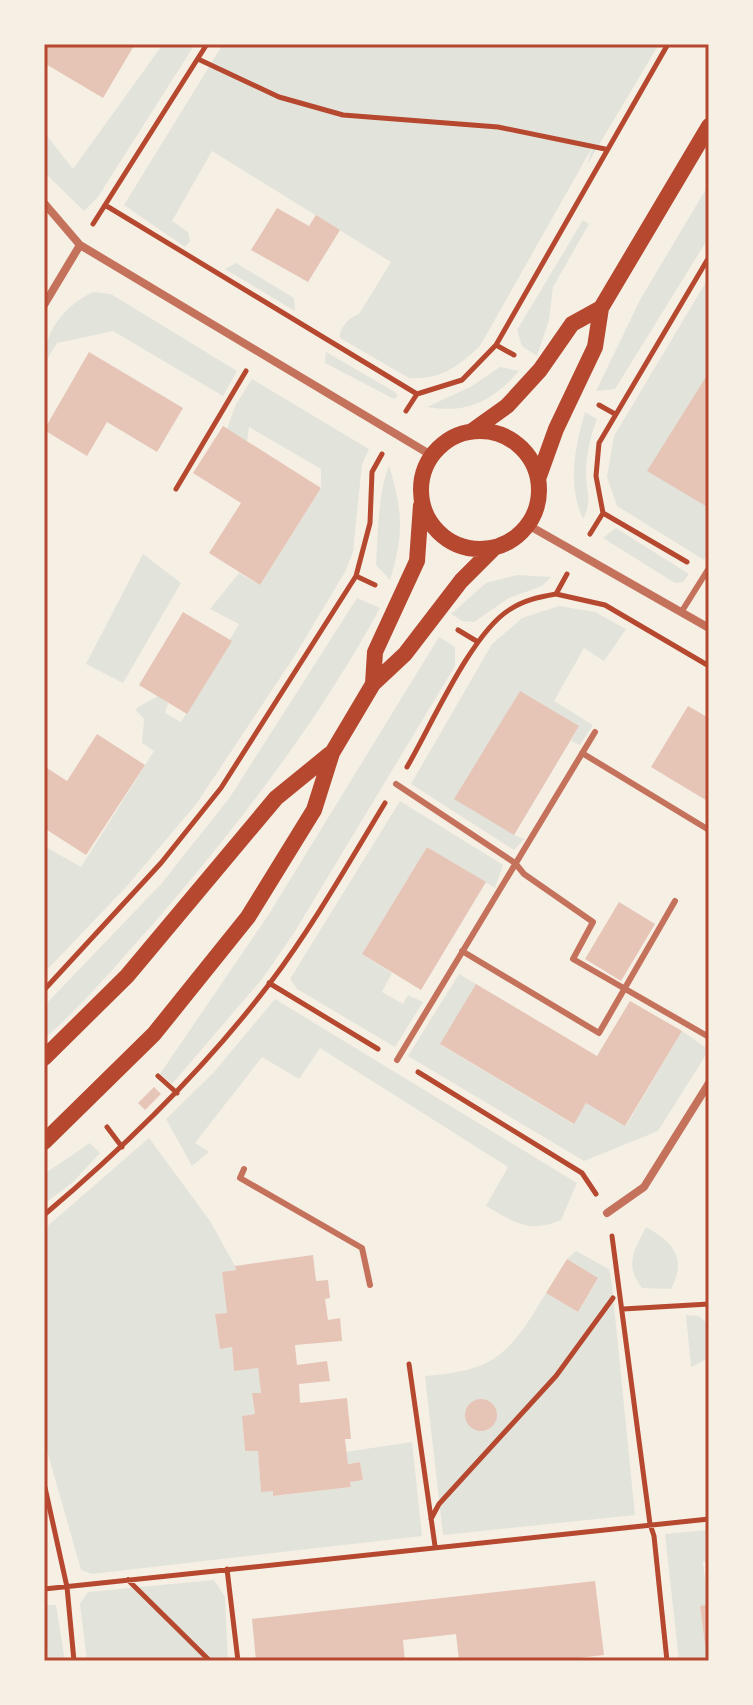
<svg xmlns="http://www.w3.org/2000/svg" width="753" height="1705" font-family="'Fira Sans',sans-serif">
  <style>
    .green { fill: #e2e4dc }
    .building { fill: #e6c5b7 }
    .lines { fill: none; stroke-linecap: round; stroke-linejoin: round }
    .path { stroke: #b5482f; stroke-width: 5 }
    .service { stroke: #c5725c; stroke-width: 6 }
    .minor { stroke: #c5725c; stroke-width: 8 }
    .secondary { stroke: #b5482f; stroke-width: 16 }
    .neatline { fill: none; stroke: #b5482f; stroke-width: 3 }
  </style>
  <rect width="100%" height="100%" fill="#f6efe4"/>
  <path class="green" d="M163,44H195L98,197L84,211L44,172V132L73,169Z
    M223,44H659L587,165L593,146L480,346C458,367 440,380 409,378L340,338C339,328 349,317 359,314L391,262L212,151L172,221L188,232L190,241L185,247L124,205Z
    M709,184V237L615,389L596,391L641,298Z
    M583,220L589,224L553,287L549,320L537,356L522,346L517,330Z
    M236,263L294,298L295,311L225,269Z
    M709,277V552L704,560L617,506L607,477L614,436Z
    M93,292L111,294L237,371L223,396L113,331L57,343L44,364C44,331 64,306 93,292Z
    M326,352L395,392L398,396L394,399L325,363Z
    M500,367L519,371C492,401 468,414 427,407L472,386Z
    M252,379L369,449L362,464L353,552L345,572L294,657L197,803L127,886L44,973V846L81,867L154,751L142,743L144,719L135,709L158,696L168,703L165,713L181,722L239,624L210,609L239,573L260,585L321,488V469L249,427L247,442L227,429L236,404Z
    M585,412L597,419C590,437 586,456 586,476C587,494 592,502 583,519C567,483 575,448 585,412Z
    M389,466C403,511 404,535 390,580L376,565C378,535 378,492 389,466Z
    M616,528L689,574L683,582L675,583L603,538Z
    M143,554L181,583L123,683L86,664Z
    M517,575L551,577L542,586L509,598L474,622L462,621L451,614L486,583Z
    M357,598L380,608C318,722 238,826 153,924C118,963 83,1005 44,1039V1006L162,883L230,797Z
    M559,606L595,612L626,629L604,661L584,648L554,701L593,725L580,745L571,741L579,726L514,835L524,839L514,850L411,784L492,644L522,618Z
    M439,637L455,647V666L294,933L262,979L172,1084L160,1074L269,914Z
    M400,801L503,865L495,888L427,847L362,954L392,973L382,992L403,1004L408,995L423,1002L395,1047L297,989L290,979Z
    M459,974L476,984L441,1045L573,1124L586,1103L626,1126L682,1031L709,1050L658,1131L584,1161L408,1056Z
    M275,999L577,1183L561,1220C530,1234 514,1222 486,1206L508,1167L320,1048L299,1079L262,1057L195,1143L209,1152L192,1166L166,1119L214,1072Z
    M149,1138L210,1221L235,1266L236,1270L222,1273L227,1313L215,1314L220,1348L232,1347L234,1370L258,1368L261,1393L252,1394L255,1414L242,1416L245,1451H258L261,1491H273L274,1496L351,1487L350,1482L363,1480L360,1462L348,1464L345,1452L412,1442L422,1536L92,1574L81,1570L44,1440V1229Z
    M90,1143L100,1153L73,1182L44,1204V1174Z
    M646,1227C674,1243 687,1258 671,1289L642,1288C624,1264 634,1251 646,1227Z
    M576,1251L609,1269L612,1285L635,1515L443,1535L425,1376C498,1371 510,1352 546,1293L578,1312L598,1279L567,1259Z
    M686,1315L698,1316L709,1324V1358L691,1367Z
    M709,1530V1561L703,1562L708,1604L700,1606L707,1661H679L665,1534Z
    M214,1580L225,1597L228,1661H87L80,1604L88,1592Z
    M44,1605H56L65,1661H48Z"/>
  <path class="building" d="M44,44H135L103,98L44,63Z
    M277,208L309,226L316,215L340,230L308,282L251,250Z
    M89,352L183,408L157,452L107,422L87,456L44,430Z
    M709,372V508L647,471Z
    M223,426L321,488L260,585L209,553L241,503L193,473Z
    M183,612L232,641L187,714L139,685Z
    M520,691L579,726L514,835L454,799Z
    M688,706L709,718V802L651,767Z
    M97,734L145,765L86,855L44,828V766L67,781Z
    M427,847L486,882L421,990L362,954Z
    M619,902L655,924L621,981L585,959Z
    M476,984L597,1056L630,1001L682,1031L625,1126L586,1103L574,1124L440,1044Z
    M154,1087L161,1094L145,1110L138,1103Z
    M313,1255L316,1281L328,1280L330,1298L325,1299L328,1320L340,1318L342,1341L295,1345L297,1365L327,1361L330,1381L299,1384L300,1403L347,1398L351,1439H345L348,1464L360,1462L363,1480L350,1482L351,1487L273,1496V1491L261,1492L258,1451H245L242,1416L255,1414L252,1393H261L258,1368L234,1371L232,1347L220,1349L215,1314L227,1313L222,1272L236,1270L235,1266Z
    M567,1259L598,1278L578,1312L546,1293Z
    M465 1415a16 16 0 1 1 32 0a16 16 0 1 1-32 0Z
    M595,1581L604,1655L552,1661H459L456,1634L403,1640L405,1661H256L252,1619Z
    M709,1604V1661H707L700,1606Z"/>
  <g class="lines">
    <path class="path" d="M198,59L279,97L343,115L498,127L605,149
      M105,205L417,394
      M93,224L207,44
      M496,345L514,355
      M599,405L615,414
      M406,411L417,394L462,380L496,345L668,44
      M176,489L246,371
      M603,513L687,562
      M590,534L603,513L596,476L599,443L709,257
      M356,576L375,585
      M556,594L605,605L709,666
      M458,630L478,642
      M407,767C431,726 471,634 509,610C524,600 539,597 556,594L567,574
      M269,983L378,1049
      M44,990L161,863L221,788L356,576L370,523L372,472L382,454
      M418,1072L582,1173L596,1194
      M158,1076L177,1093
      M107,1127L122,1147
      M44,1215C127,1145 204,1070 270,983C313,926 348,864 385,803
      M612,1236L650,1524L654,1536L667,1661
      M623,1309L709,1304
      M409,1364L435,1546
      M44,1483L67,1587L74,1661
      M431,1519L439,1504L556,1376L613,1298
      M227,1569L238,1661
      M128,1580L210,1661
      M44,1589L709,1519"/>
    <path class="service" d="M682,611L709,568
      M582,753L709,830
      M396,784L515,863L524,874L593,922L573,959L709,1037
      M462,951L599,1033L675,901
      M397,1060L595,732
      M244,1169L240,1178L362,1248L370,1285"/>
    <path class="minor" d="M44,203L80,245L431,455
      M44,305L80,245
      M528,525L709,628
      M607,1213L644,1187L709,1083"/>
    <path class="secondary" d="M472,431L507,406L540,370L572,324L601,308
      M421 490a59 59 0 1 1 118 0a59 59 0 1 1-118 0Z
      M538,479L556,429L595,347L601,308L709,126
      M373,684L375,652L417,561L421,505
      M44,1058L127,976L276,798L330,754
      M44,1142L154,1034L248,917L314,810L332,753L373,684L405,654L461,581L495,547"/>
  </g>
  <rect width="753" height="1705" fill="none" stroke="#f6efe4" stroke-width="92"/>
  <rect x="46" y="46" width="661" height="1613" class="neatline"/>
</svg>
